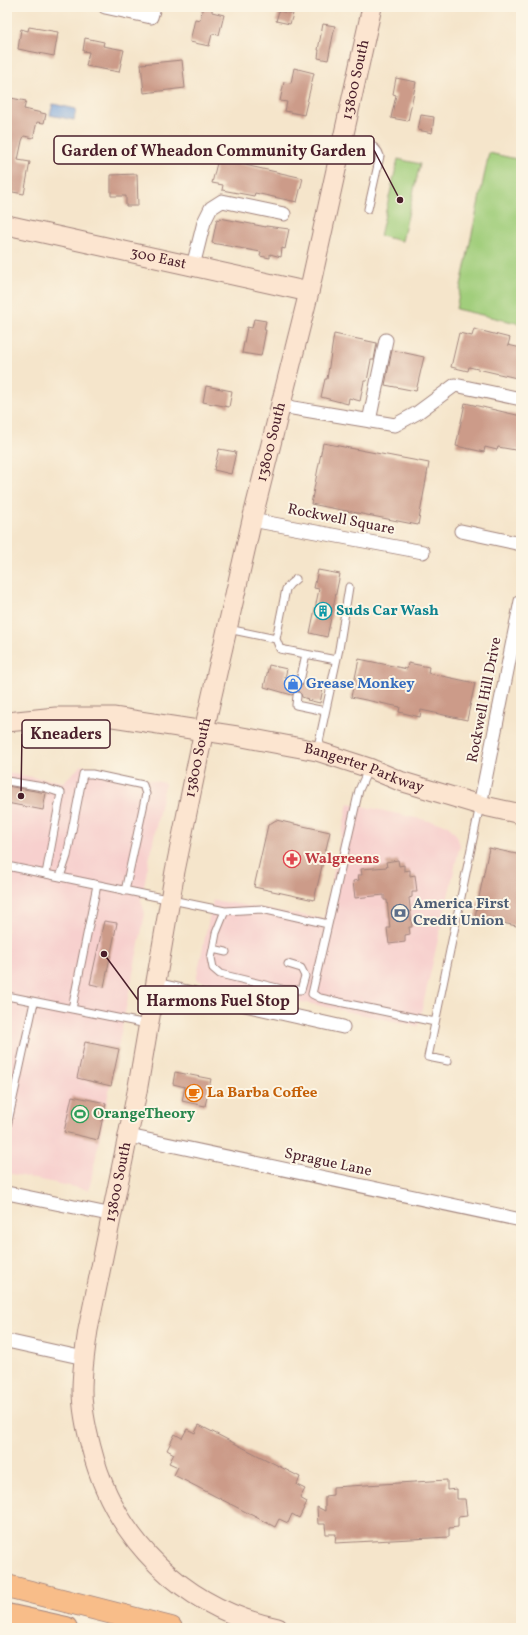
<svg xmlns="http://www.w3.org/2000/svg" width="528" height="1635" font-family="Vollkorn,serif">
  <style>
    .built { fill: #f7d0ce }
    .green { fill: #a1ce7c; stroke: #767654 }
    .water { fill: #719fda; stroke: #5e5f82 }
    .building { fill: #cc9b89 }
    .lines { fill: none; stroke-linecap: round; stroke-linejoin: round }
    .lane-casing { stroke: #a0827b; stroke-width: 9 }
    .street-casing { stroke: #a0827b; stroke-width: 15 }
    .secondary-casing { stroke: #a0827b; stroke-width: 21 }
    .highway-casing { stroke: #a0827b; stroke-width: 24 }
    .lane { stroke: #fff; stroke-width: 7 }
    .street { stroke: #fff; stroke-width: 13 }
    .secondary { stroke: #fce5d0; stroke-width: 19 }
    .highway { stroke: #f8bd89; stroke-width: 22 }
    .labels { text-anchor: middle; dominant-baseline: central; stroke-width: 4; stroke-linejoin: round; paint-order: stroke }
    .street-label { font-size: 15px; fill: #4a1f2b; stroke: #fcf5e5 }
    .culture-label { font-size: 15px; font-weight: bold; fill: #0d838f; stroke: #fcf5e5; text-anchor: start }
    .shop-label { font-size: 15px; font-weight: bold; fill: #366cbe; stroke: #fcf5e5; text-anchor: start }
    .health-label { font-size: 15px; font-weight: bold; fill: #be3a42; stroke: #fcf5e5; text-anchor: start }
    .service-label { font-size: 15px; font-weight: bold; fill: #4e5e75; stroke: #fcf5e5; text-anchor: start }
    .food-label { font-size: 15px; font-weight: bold; fill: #c56008; stroke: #fcf5e5; text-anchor: start }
    .leisure-label { font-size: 15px; font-weight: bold; fill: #27864d; stroke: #fcf5e5; text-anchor: start }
    .leader { fill: none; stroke: #4a1f2b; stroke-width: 1.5 }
    .callout-dot { fill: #4a1f2b; stroke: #fcf5e5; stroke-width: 1.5 }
    .callout { fill: #fcf5e5; stroke: #4a1f2b; stroke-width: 1.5 }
    .callout-label { font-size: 16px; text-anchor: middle; font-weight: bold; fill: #4a1f2b }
  </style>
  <rect width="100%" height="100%" fill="#fcf5e5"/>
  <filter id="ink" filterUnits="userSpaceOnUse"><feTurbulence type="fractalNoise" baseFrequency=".025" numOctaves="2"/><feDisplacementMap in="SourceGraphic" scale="8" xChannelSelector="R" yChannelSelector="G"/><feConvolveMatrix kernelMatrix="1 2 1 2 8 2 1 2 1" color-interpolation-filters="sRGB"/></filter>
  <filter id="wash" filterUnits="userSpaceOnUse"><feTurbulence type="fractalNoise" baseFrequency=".012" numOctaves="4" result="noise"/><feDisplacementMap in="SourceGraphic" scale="16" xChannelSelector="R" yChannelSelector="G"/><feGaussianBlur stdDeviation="0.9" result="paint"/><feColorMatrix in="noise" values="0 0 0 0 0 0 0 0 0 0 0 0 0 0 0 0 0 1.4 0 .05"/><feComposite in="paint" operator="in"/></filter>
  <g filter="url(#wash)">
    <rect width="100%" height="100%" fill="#f5e5cb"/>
    <path class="built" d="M82,765L165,783L141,900L145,914L89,1190L7,1173V773L63,782Z
      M348,803L448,825L457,836L460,845L418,1026L196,980L213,900L324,919Z"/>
    <path class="green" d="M489,153L521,160V324L456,309Z
      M398,159L420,164L402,241L380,236Z"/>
    <path class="water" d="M53,104L76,109L74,120L50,115Z"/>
    <g id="blocks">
      <path class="building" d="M203,7L212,9V12L224,15L219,35L212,34L209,46L190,42L195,19L200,20Z
        M279,11L293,14L290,24L276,21Z
        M323,24L335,26L328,60L318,58L319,50H318Z
        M29,27L58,32L54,56L18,49L21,29L28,31Z
        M85,38L104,42L103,46L124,50L119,72L86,66L89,52L83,51Z
        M182,60L185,88L144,93L141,64Z
        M294,68L314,73L304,115L285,111L287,102L280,101L284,82L291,83Z
        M396,78L416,82L408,121L391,118L396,95L393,94Z
        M11,98L26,101L24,109L46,114L44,123L37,122L33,138L24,136L22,141L18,160L30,162L24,194L7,191V118Z
        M421,115L434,117L432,133L418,130Z
        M218,159L303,178L297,202L255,193L254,196L222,190L223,185L212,183Z
        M137,174L138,206H126V196H111V175Z
        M220,218L266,227V226L289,229L285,249L282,248L281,257L270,254V258L260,256L261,252L212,243L217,219L219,220Z
        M254,319L266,321L264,330H266L261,356L242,353L247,327L252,328Z
        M474,329L510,338L508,345L521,348V379L469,367L468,371L451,367L459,333L472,336Z
        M334,334L377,343L374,360H371L367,381H364L360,401L349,398L348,404L321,397L325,379H327Z
        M392,350L424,357L416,391L385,385Z
        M206,386L232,391L229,407L203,402Z
        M465,403L521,416V451L498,447L497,450L485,447L484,452L456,446Z
        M323,443L429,463L418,525L311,504Z
        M219,449L236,452L231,474L214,470Z
        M318,570L340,574L327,637L310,633L319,589L314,588Z
        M359,659L407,669L408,663L429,667L428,673L475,683L467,720L421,710L420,717L399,712L400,707L351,697Z
        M269,665L287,669L285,678L295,680L299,686H302L305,682L311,683V681L324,684L320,703L307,700L308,699L302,697L301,694L298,691L295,692L292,695L264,687Z
        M7,786L46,793L43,810L7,803Z
        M276,820L330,832L314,900L254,887L268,825Z
        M489,848L521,855V927L475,917Z
        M398,860L399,866L404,865V871L410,870V876L415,875L417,892H412V897L409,898L412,927H409L410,934L405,935V942L389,944L387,928H390L387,900H384V895L355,898L353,881L359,880L358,875H362L361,869L387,867L386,862Z
        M104,921L117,923L104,987L90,984Z
        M85,1042L119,1049L111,1086L77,1078Z
        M175,1072L211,1079L205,1106L182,1101L185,1087L173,1084Z
        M72,1096L106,1103L98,1140L64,1132Z
        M199,1425L300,1477L297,1485L305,1489L300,1498L307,1502L299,1518L292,1514L288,1523L279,1519L275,1527L174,1475L178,1467L169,1463L174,1454L167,1450L175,1434L182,1438L187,1429L195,1433Z
        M447,1480V1490L457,1489V1499H465L467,1516L458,1517V1527L449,1528V1537L335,1543L336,1534H326L325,1524H318L317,1507L325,1511V1496L333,1495V1487Z"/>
    </g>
  </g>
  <g filter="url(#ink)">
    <use href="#blocks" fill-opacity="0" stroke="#a0827b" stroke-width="1"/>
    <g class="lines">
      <defs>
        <path id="lane" d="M344,139C356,141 376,141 380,156L368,209
          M228,629L276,639L280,649L336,660
          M276,639L286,589L290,584L296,579
          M300,681L306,654
          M297,696L296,705L325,711
          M317,751L339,649L349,587
          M369,768L359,790L312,994L320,998L435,1022
          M7,781L43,787L61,793L46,874
          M7,866L225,911L262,909L328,924
          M60,877L67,856L83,774H92L143,785L146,794L125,891
          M213,949L216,933L225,911
          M226,952L213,949L211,958L213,968L220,974L286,990H301L305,976L301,968L288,964
          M7,996L147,1024
          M72,1009L97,885
          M448,1061L428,1057L480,805
          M7,1126L34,1002"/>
        <path id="street" d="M105,7L151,17L154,7
          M193,266L204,222L211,208L222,201L284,214
          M281,406L395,425L417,413L455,385L521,399
          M369,421L386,340
          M252,520L423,552
          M461,531L521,544
          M480,805L521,601
          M156,985L343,1027
          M129,1136L521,1220
          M7,1193L113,1215
          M7,1341L84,1358"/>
        <g id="secondary">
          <path id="s1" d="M7,225L309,292"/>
          <path id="s2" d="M7,722L56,717H113L237,736L317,751L369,768L400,781L480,805L521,814"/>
          <path id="s3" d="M278,1628C184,1609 114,1539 91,1447C86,1428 82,1409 82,1390C82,1370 85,1350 88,1330L137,1092L175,871L204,730L252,520L309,292L372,7"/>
        </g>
        <path id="highway" d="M7,1586L171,1628
          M7,1615L66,1628"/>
      </defs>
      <use href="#lane" class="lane-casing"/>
      <use href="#street" class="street-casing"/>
      <use href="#secondary" class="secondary-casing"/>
      <use href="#highway" class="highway-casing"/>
      <use href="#lane" class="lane"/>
      <use href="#street" class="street"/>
      <use href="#secondary" class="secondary"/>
      <use href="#highway" class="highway"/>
    </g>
  </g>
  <defs>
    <symbol id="building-ring" viewBox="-11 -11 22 22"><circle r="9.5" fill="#fcf5e5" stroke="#0f9aa8" stroke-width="1.5"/><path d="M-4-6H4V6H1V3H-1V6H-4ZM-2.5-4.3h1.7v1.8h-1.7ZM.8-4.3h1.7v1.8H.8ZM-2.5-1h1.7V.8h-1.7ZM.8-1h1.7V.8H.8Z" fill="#0f9aa8"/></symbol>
    <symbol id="shop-ring" viewBox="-11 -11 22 22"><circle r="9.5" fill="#fcf5e5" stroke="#3f7fe0" stroke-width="1.5"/><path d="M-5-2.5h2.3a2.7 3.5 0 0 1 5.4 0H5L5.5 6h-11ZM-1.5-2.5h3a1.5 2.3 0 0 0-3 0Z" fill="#3f7fe0"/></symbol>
    <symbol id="pharmacy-ring" viewBox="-11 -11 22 22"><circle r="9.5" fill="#fcf5e5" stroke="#e0444e" stroke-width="1.5"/><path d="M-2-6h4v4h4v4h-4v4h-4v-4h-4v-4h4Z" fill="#e0444e"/></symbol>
    <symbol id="bank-ring" viewBox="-11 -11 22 22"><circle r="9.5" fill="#fcf5e5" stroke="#5c6f8a" stroke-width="1.5"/><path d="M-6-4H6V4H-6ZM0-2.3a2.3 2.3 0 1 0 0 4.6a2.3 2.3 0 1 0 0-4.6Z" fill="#5c6f8a"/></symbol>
    <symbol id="cafe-ring" viewBox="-11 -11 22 22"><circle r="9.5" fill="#fcf5e5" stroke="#e8710a" stroke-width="1.5"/><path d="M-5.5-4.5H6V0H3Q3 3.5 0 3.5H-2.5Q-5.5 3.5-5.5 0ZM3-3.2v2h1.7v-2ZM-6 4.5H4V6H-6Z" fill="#e8710a"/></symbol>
    <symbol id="stadium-ring" viewBox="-11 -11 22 22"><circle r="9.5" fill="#fcf5e5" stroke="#2e9e5b" stroke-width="1.5"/><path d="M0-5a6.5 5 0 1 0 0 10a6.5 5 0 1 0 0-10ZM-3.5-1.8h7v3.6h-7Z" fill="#2e9e5b"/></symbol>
  </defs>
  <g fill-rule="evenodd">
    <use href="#building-ring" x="313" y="601" width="20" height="20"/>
    <use href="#shop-ring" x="283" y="674" width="20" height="20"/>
    <use href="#pharmacy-ring" x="282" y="849" width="20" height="20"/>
    <use href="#bank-ring" x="390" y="903" width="20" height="20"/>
    <use href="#cafe-ring" x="184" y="1083" width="20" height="20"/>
    <use href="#stadium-ring" x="70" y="1104" width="20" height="20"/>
  </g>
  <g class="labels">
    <g class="street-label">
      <text stroke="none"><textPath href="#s3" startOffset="1672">13800 South</textPath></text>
      <text stroke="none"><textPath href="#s1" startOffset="155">300 East</textPath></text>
      <text stroke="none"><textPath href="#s3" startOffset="1300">13800 South</textPath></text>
      <text transform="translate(341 520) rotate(11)">Rockwell Square</text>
      <text transform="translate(485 700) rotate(-79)">Rockwell Hill Drive</text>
      <text stroke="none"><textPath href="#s3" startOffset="976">13800 South</textPath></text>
      <text stroke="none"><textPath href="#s2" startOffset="363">Bangerter Parkway</textPath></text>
      <text transform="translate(328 1163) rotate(12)">Sprague Lane</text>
      <text stroke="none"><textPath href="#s3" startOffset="544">13800 South</textPath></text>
    </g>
    <g class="culture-label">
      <text x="336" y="611">Suds Car Wash</text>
    </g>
    <g class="shop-label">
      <text x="306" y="684">Grease Monkey</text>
    </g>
    <g class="health-label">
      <text x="305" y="859">Walgreens</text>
    </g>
    <g class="service-label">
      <text x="413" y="904">America First<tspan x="413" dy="17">Credit Union</tspan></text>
    </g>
    <g class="food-label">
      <text x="207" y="1093">La Barba Coffee</text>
    </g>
    <g class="leisure-label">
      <text x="93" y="1114">OrangeTheory</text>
    </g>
  </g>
  <path class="leader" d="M400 200L374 150M21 796L22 734M104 954L138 1000"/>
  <g class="callout-dot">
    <circle cx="400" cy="200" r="4"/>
    <circle cx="21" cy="796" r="4"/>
    <circle cx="104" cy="954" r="4"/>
  </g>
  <g class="callout">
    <rect x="54" y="136" width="320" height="28" rx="4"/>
    <rect x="22" y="720" width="88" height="28" rx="4"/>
    <rect x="138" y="986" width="160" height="28" rx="4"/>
  </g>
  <g class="callout-label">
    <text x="214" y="156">Garden of Wheadon Community Garden</text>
    <text x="66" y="739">Kneaders</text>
    <text x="218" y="1006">Harmons Fuel Stop</text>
  </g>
  <rect width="528" height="1635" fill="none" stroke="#fcf5e5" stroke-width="24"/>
</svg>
